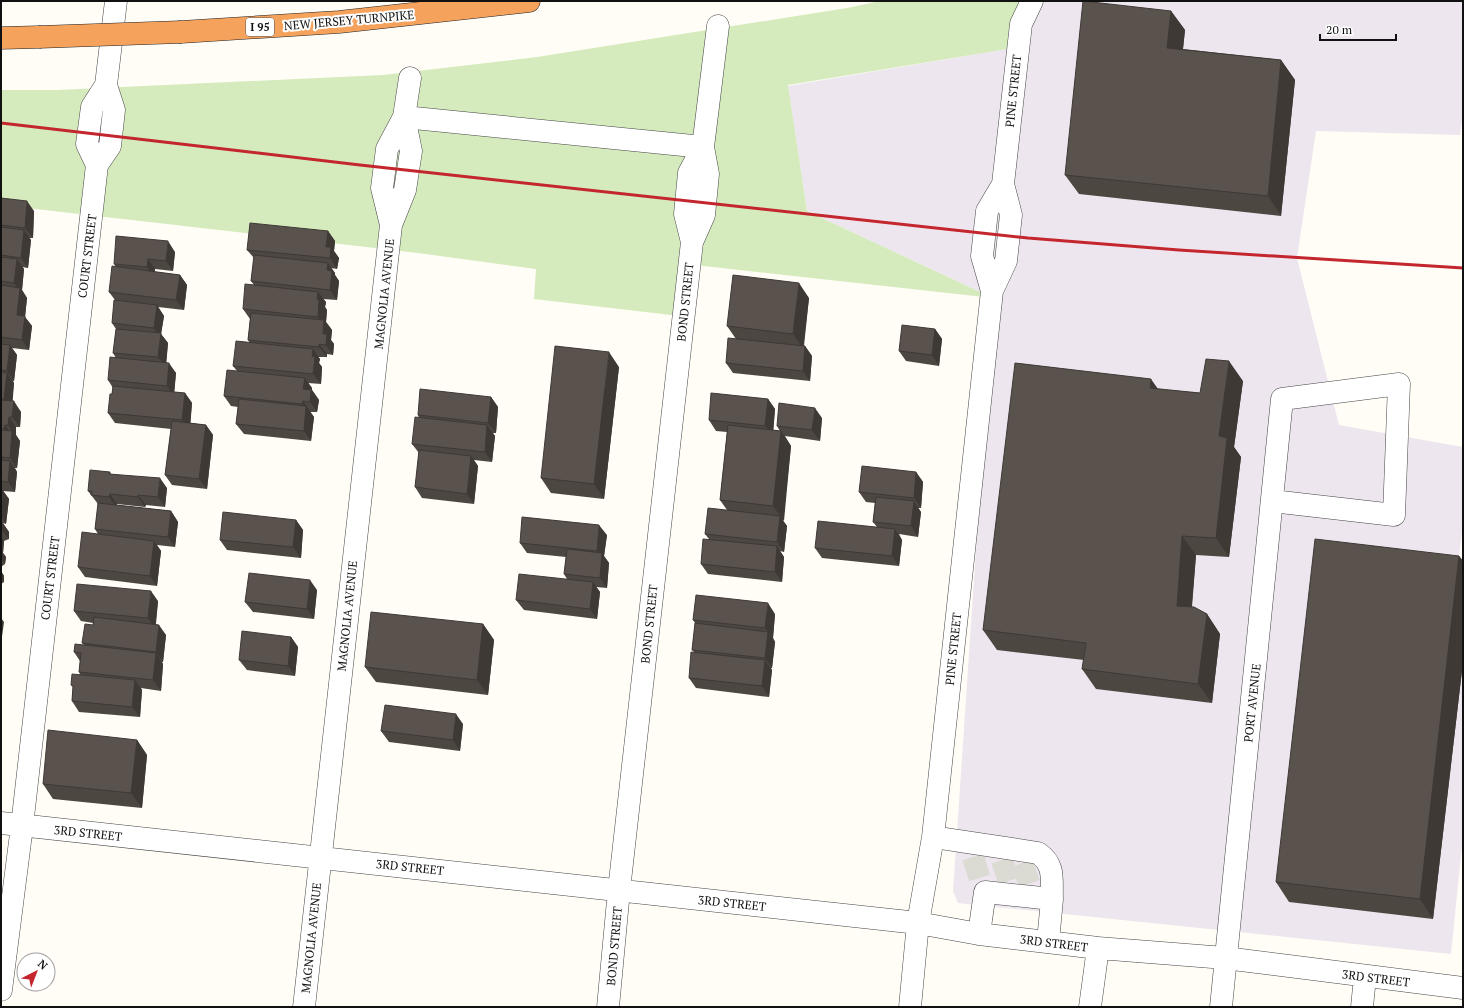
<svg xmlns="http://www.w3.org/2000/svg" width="1464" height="1008" font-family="'PT Serif',serif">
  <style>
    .industrial { fill: #eee6ef }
    .green { fill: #d5ebbd }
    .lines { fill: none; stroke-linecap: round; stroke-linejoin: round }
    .minor-tunnel { stroke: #dbdad3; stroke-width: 22; stroke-dasharray: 22 11; stroke-linecap: butt }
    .minor-casing { stroke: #444; stroke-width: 23 }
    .highway-casing { stroke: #222; stroke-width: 23 }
    .minor { stroke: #fff; stroke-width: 22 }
    .highway { stroke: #f5a25d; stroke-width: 22 }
    .rail { stroke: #c4262e; stroke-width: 3 }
    .highway-bridge-casing { stroke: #222; stroke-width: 23; stroke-linecap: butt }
    .highway-bridge { stroke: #f5a25d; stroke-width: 22 }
    .wall { fill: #4d4742 }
    .shaded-wall { fill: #3f3936 }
    .building { fill: #5a524d; stroke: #3f3936 }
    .labels { text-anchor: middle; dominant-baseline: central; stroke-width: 4; stroke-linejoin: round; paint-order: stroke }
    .shield { fill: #fff; stroke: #585858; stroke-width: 1 }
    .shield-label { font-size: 11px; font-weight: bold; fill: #111 }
    .street-label { font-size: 12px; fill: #111; stroke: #fff }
  </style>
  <rect width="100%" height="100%" fill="#fffdf5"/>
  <path class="industrial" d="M1020,1H1463V113L1460,135L1316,131L1297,258L1339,425L1463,447V522L1459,558L1463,559V836L1451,954L958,903L953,891L993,298L807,211L788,86L1018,47Z"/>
  <path class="green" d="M880,1H1020L1019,47L788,85L807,211L993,298L695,265L688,317L534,299L536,269L418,253L1,205V90H58L383,75L537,57L847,8Z"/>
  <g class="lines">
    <path class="minor-tunnel" d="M973,857L982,886
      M1002,860L1011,888
      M1022,863L1032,891"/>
    <defs>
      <path id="minor" d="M404,117L703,147
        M97,165L87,144L92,107L106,85L116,1
        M391,225L382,188L387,149L404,117L410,78
        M692,242L685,214L689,173L703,147
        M992,291L982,256L987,211L1003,184
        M1,823L918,923L979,934L1098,948L1225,958L1463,988
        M933,837L1038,853C1056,865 1051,881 1052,899
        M979,934L985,892L1052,899L1048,942
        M1,990L22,826L97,165L110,146L114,110L106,85
        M304,1007L391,225L405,190L411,151L404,117
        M608,1007L619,890L692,242L704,215L708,174L703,147L718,26
        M910,1007L918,923L933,837L992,291L1006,261L1011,215L1003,184L1021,24L1032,1
        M1090,1007L1098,948
        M1221,1007L1282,399L1399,384L1394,515L1272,501
        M1362,1007L1365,977"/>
      <path id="highway" d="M181,32L339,22L529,1
        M1,38L39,37"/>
    </defs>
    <use href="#minor" class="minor-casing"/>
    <use href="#highway" class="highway-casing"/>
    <use href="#minor" class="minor"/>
    <use href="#highway" class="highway"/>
    <path class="rail" d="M1,123L360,165L1028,238L1179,250L1463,268"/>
    <defs>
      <path id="highway-bridge" d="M39,37L181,32"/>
    </defs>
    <use href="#highway-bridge" class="highway-bridge-casing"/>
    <use href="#highway-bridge" class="highway-bridge"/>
  </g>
  <path class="wall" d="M1171,11L1185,30L1183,49L1281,60L1295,80L1281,216L1079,194L1065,175Z
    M1,198L34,211L33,238H29L31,240L28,268L22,267L24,269L22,290L27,298L25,317L32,326L29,350L12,348L17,355L14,381H13L14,383L12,401L21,412L20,427H16V435L20,441L17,468H15L17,472L15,492L3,491L9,499L6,524L3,523L9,532V539L4,541L3,553L6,557L5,564L1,567V570Z
    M328,231L335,241L334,251L339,258L337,269L331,268L335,273V275L339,281L337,300L323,299L326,302L325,307L327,310L326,322L332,330L331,340L334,344L333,355L327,354V357H318L320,359L319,363L322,367L321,384L308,383L312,388V390L319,400L317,412H310L314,417L311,441L244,434L236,424L238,407L231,406L224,396L237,371L233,366L250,343L248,340L250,319L243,309L254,285L251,281L254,258L247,250Z
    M175,252L173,271L155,269V272L180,275L187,285L184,310L158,307L164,316L161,334L168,343L166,362L176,373L174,392L185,393L192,403L190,423L206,425L213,435L207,489L172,485L165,475L171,429L115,423L108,413L113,388L108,380L116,358L113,353L116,329L112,323L115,300L109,292L116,267L114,264Z
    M809,298L804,346H805L812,356L810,381L733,373L726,363L736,339L727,326Z
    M935,329L942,339L939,366L906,361L899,351Z
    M619,367L604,499L551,493L541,478Z
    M1243,381L1234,447L1241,457L1229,557L1196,555L1192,607L1207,614L1220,634L1212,703L1096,689L1082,669L1084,660L997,650L983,630L1158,389L1200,393Z
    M491,397L498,407L496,433H493L495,436L492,462L474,460L478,466L474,504L422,498L415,487L419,453L412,444L419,418L418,415Z
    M768,399L775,409L773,430L780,431L777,426L822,418L820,441L785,436L791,446L783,521L787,526L784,552L780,551L784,557L782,582L708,574L701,564L709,539L705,534L727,510L720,500L727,432L716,431L709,420Z
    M110,472L111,474L167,488L165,507L146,505L145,507L117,504V505L171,511L178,522L175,547L157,545L161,551L157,586L85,577L78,567L98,534L95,529L98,504L88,491Z
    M916,472L923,482L921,508H918L921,512L918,537L899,534L902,540L899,566L822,558L815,548L877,527L873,522L875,503L866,502L859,492Z
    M296,520L303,530L301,558L227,550L220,540Z
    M607,535L604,556L609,563L607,588L596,587L600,592L597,619L524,610L516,600L567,579L564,574L566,557L527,553L520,543Z
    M1459,556L1463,561V662L1433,919L1289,902L1276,882Z
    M1,571L4,576V582L1,584Z
    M317,590L314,619L253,612L245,602Z
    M158,601L156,624L166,635L163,662H162L163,664L161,691L141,688L142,690L140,717L79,712L72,701L73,687L71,685L80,674L79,672L80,661L74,652L84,645L82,643L93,625V623L81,621L74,611Z
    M775,614L773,638L775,642L772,668H771L772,670L769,697L696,688L689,678L694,652L692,650L695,623L693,620Z
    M483,624L494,640L488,695L376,682L365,667Z
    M291,637L298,647L295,676L247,670L239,660Z
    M463,724L460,751L389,742L381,731Z
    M137,740L147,755L142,808L53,799L43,784Z"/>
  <path class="shaded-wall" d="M1171,11L1185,30L1181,67L1167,48Z
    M1281,60L1295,80L1281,216L1268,196Z
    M27,201L34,211L33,238L25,228Z
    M24,230L31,240L28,268L21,258Z
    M328,231L335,241L334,251L339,258L337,269L330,258L326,247Z
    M168,241L175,252L173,271L166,261Z
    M17,259L24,269L22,290L27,298L25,317L32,326L29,350L22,340L17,315L20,291L14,283Z
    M148,259L155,269L154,278L147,267Z
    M328,263L335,273V275L339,281L337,300L330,290L327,270Z
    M180,275L187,285L184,310L176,300Z
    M799,283L809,298L803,349L793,334Z
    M318,292L326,302L325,307L327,310L326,322L332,330L331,340L334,344L333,355L326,345L323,334L324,326L318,317L317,299Z
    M157,305L164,316L161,334L168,343L166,367L158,357L160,338L154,328Z
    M935,329L942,339L939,366L932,355Z
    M319,344L327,354V357L319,347Z
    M10,345L17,355L14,381L7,371Z
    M805,346L812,356L810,381L803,371Z
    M313,349L320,359L319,363L322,367L321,384L313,374L312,356Z
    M609,352L619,367L604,499L594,484Z
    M1229,361L1243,381L1234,447L1241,457L1229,557L1216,538L1219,436Z
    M169,363L176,373L174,396L167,386Z
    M7,373L14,383L12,410L4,399Z
    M305,378L312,388V390L319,400L317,412L310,402L303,389Z
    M1151,379L1165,399L1150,388Z
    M185,393L192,403L190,430L182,420Z
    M491,397L498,407L496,433L488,423Z
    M768,399L775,409L773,436L765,426Z
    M14,401L21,412L20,427L12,417Z
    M303,401L314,417L311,441L304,431L306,409L302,404Z
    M815,408L822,418L820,441L812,430Z
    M9,417L16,427V435L20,441L17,468L10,458L12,439L4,429L5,425L12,435V431L8,425Z
    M206,425L213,435L207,489L199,479Z
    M487,425L495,436L492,462L485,452Z
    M781,431L791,446L784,521L773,506Z
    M471,456L478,466L474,504L467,494Z
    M10,461L17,472L15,492L8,482Z
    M916,472L923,482L921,508L914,498Z
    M160,478L167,488L165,507L158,497Z
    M2,489L9,499L6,524L1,516Z
    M110,494L117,504L116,507L109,497Z
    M138,495L146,505L145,507L138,497Z
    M914,501L921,512L918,537L911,526Z
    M171,511L178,522L175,547L168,537Z
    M780,516L787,526L784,552L777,542Z
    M296,520L303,530L301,558L293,547Z
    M2,522L9,532V539L1,529Z
    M599,525L607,535L604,556L609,563L607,588L600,578L602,558L597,551Z
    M895,529L902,540L899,566L892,556Z
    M1182,536L1196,555L1190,626L1177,606Z
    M1,537L4,541L3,553L6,557L5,564L1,558Z
    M154,541L161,551L157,586L150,576Z
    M777,546L784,557L782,582L775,572Z
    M1459,556L1463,561V662L1433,919L1420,899Z
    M1,571L4,576V582L1,578Z
    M310,580L317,590L314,619L307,609Z
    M593,582L600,592L597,619L590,609Z
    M151,591L158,601L155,629L148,618Z
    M768,603L775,614L773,638L775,642L772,668L765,658L768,632L765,628Z
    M1207,614L1220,634L1212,703L1198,684Z
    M1,618L4,622L1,644Z
    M483,624L494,640L488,695L477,680Z
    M159,625L166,635L163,662L156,652Z
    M291,637L298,647L295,676L288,666Z
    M156,653L163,664L161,691L153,680Z
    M765,660L772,670L769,697L762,686Z
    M135,680L142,690L140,717L132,707Z
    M456,714L463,724L460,751L453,740Z
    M137,740L147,755L142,808L131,793Z"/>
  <path class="building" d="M1083,1L1171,11L1167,48L1281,60L1268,196L1065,175Z
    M1,198L27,201L25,228L1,225Z
    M250,223L328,231L326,247H331L330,258L247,250Z
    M1,227L24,230L21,258L1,255Z
    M116,236L168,241L166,261L148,259L147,267L114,264Z
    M254,255L328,263L327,270L332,271L330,290L251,281Z
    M1,257L17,259L14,283L1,281Z
    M112,266L180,275L176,300L109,292Z
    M733,275L799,283L793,334L727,326Z
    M245,284L318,292L317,299L319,300L318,317L243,309Z
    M1,285L20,288L17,315L25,316L22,340L1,337Z
    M114,300L157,305L154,328L112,323Z
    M251,313L324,320L323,334H327L326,345L319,344V347L248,340Z
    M902,325L935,329L932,355L899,351Z
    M116,329L161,333L158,357L113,353Z
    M728,338L805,346L803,371L726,363Z
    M236,341L313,349L312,356L315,357L313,374L233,366Z
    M1,344L10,345L7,371L1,370Z
    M555,346L609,352L594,484L541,478Z
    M110,357L169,363L167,386L108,380Z
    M1206,359L1229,361L1219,436L1227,438L1216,538L1182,536L1177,606L1194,607L1207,614L1198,684L1082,669L1086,643L983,630L1015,363L1151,379L1150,388L1200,393Z
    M227,370L305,378L303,389L311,390L310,402L303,401L302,404L224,396Z
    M1,372L7,373L4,399H1Z
    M113,386L185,393L182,420L108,413L110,394H112Z
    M420,389L491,397L488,423L418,415Z
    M711,393L768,399L765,426L709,420Z
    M239,399L306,406L304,431L236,424Z
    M1,400L14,401L12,417H9L8,425H5L4,429L1,428Z
    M779,403L815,408L812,430L777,426Z
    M415,417L487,425L485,452L412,444Z
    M172,421L206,425L199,479L165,475Z
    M728,425L781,431L773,506L720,500Z
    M1,430L12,431L10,458L1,457Z
    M419,450L471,456L467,494L415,487Z
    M1,460L10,461L8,482L1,481Z
    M862,466L916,472L914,498L859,492Z
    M90,470L110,472L109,474L160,478L158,497L138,495V497L110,494L109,497L91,495L92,491H88Z
    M876,497L914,501L911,526L873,522Z
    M98,503L171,511L168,537L95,529Z
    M708,508L780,516L777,542L705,534Z
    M223,512L296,520L293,547L220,540Z
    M522,517L599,525L597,551L520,543Z
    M818,521L895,529L892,556L815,548Z
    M82,532L154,541L150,576L78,567Z
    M703,539L777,546L775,572L701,564Z
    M1315,539L1459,556L1420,899L1276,882Z
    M567,549L602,553L600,578L564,574Z
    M249,573L310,580L307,609L245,602Z
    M519,574L593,582L590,609L516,600Z
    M77,584L151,591L148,618L74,611Z
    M696,595L768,603L765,628L693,620Z
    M371,612L483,624L477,680L365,667Z
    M94,617L159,625L156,652L82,643L85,624L93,625Z
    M695,623L768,632L765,658L692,650Z
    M242,631L291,637L288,666L239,660Z
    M75,644L156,653L153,680L79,672L81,653L74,652Z
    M691,652L765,660L762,686L689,678Z
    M72,674L135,680L132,707L72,701L73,686L71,685Z
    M385,705L456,714L453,740L381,731Z
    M48,730L137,740L131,793L43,784Z"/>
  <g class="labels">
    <rect class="shield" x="246" y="18" width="28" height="18" rx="3"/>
    <g class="shield-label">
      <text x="260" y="27">I 95</text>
    </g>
    <g class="street-label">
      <text transform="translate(349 20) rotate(-5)">NEW JERSEY TURNPIKE</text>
      <text transform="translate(1013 91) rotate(-84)">PINE STREET</text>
      <text transform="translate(87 256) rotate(-83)">COURT STREET</text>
      <text transform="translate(384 294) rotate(-84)">MAGNOLIA AVENUE</text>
      <text transform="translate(685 302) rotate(-84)">BOND STREET</text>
      <text transform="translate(50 578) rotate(-83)">COURT STREET</text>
      <text transform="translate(347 616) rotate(-84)">MAGNOLIA AVENUE</text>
      <text transform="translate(649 624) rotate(-84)">BOND STREET</text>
      <text transform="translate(953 649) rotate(-84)">PINE STREET</text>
      <text transform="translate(1252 703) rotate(-84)">PORT AVENUE</text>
      <text transform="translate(88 833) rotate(6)">3RD STREET</text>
      <text transform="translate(410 867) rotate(6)">3RD STREET</text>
      <text transform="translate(732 903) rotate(6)">3RD STREET</text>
      <text transform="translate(311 938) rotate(-84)">MAGNOLIA AVENUE</text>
      <text transform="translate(1054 943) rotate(7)">3RD STREET</text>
      <text transform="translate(614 946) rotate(-85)">BOND STREET</text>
      <text transform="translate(1376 978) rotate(7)">3RD STREET</text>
    </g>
  </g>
  <rect width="1464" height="1008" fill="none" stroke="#111111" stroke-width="4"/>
  <g transform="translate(36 972) rotate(42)"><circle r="19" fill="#ffffff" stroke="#a0a0a0"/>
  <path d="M0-3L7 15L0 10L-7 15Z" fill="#c4262e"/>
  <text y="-6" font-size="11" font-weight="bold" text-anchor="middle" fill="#111111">N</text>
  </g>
  <path d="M1320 34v6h76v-6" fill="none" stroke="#111111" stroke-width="2"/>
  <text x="1326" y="34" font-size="12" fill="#111111" stroke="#ffffff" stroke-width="3" paint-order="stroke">20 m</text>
</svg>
